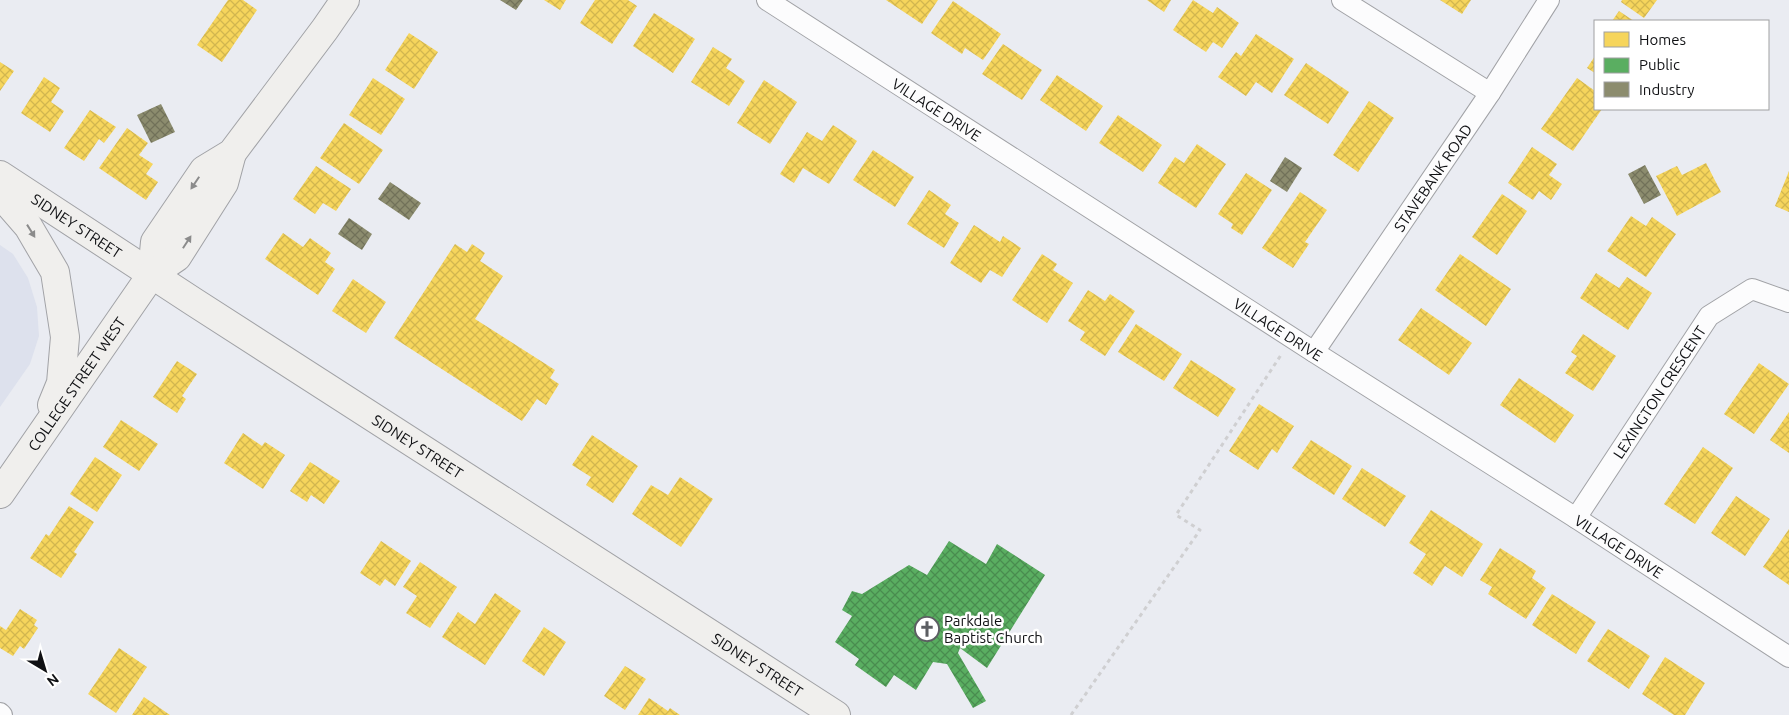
<svg xmlns="http://www.w3.org/2000/svg" width="1789" height="715" font-family="Ubuntu,sans-serif">
  <style>
    .built { fill: #dde1ed }
    .homes { fill: url(#homes-cross-hatch) }
    .public { fill: url(#public-cross-hatch) }
    .industry { fill: url(#industry-cross-hatch) }
    .lines { fill: none; stroke-linecap: round; stroke-linejoin: round }
    .street-casing { stroke: #a1a2a6; stroke-width: 22 }
    .secondary-casing { stroke: #a1a2a6; stroke-width: 30 }
    .path { stroke: #cfcfd1; stroke-width: 3; stroke-dasharray: 4 4; stroke-linecap: butt }
    .street { stroke: #fcfcfd; stroke-width: 20 }
    .secondary { stroke: #f0efed; stroke-width: 28 }
    .oneway { fill: #8b8b8b }
    .labels { text-anchor: middle; dominant-baseline: central; stroke-width: 5; stroke-linejoin: round; paint-order: stroke }
    .street-label { font-size: 15px; fill: #101114; stroke: #fff }
    .poi-label { font-size: 15px; fill: #101114; stroke: #fff; text-anchor: start }
  </style>
  <defs>
    <pattern id="homes-cross-hatch" width="8" height="8" patternUnits="userSpaceOnUse" patternTransform="scale(1.25)"><rect width="8" height="8" fill="#f6d55c"/><path d="M0 0l8 8M0 8l8-8" fill="none" stroke="#d2b64f"/></pattern>
    <pattern id="public-cross-hatch" width="8" height="8" patternUnits="userSpaceOnUse" patternTransform="scale(1.25)"><rect width="8" height="8" fill="#5aae61"/><path d="M0 0l8 8M0 8l8-8" fill="none" stroke="#498c4f"/></pattern>
    <pattern id="industry-cross-hatch" width="8" height="8" patternUnits="userSpaceOnUse" patternTransform="scale(1.25)"><rect width="8" height="8" fill="#8c8c6e"/><path d="M0 0l8 8M0 8l8-8" fill="none" stroke="#717159"/></pattern>
  </defs>
  <rect width="100%" height="100%" fill="#eaecf2"/>
  <path class="built" d="M0,245L13,254L28,278L37,307L39,336L30,364L0,407Z"/>
  <path class="homes" d="M228,0H243L257,10L222,62L197,45Z
    M544,0H566L560,10Z
    M595,0H628L637,6L612,44L580,23Z
    M886,0H938L922,24Z
    M1147,0H1171L1164,12Z
    M1193,0L1213,13L1217,7L1239,23L1222,48L1213,42L1206,52L1173,30Z
    M1440,0H1471L1462,14Z
    M1622,0H1657L1644,18L1621,2Z
    M953,1L1001,34L983,60L965,48L962,54L931,33Z
    M1619,11L1634,21H1612Z
    M654,13L695,39L673,73L633,46Z
    M409,33L438,52L414,89L385,70Z
    M1256,34L1294,59L1272,93L1256,82L1246,96L1218,77L1236,52L1241,56Z
    M1003,44L1042,70L1022,100L982,74Z
    M713,47L732,59L726,68L745,81L729,106L691,82Z
    M1595,56V73L1587,68Z
    M0,62L14,71L0,91Z
    M1306,63L1349,92L1328,124L1284,95Z
    M1057,75L1103,106L1086,131L1040,100Z
    M44,77L60,88L51,102L64,111L50,132L21,113Z
    M373,78L405,99L381,135L349,115Z
    M1577,78L1595,91V109H1602L1573,151L1541,129Z
    M764,80L797,102L770,144L737,123Z
    M1369,101L1394,118L1358,172L1333,155Z
    M90,110L116,127L104,143L99,139L84,161L64,148Z
    M1118,115L1162,145L1143,172L1099,143Z
    M344,123L383,150L359,184L320,158Z
    M833,125L857,141L829,184L803,168L794,183L780,174L807,132L822,141Z
    M127,128L148,143L139,155L153,164L146,174L158,182L146,200L99,168Z
    M1197,144L1226,164L1196,208L1158,183L1175,157L1184,163Z
    M1532,147L1557,164L1549,175L1562,184L1551,200L1539,191L1533,200L1508,183Z
    M873,150L914,177L895,207L853,180Z
    M1706,163L1721,192L1677,216L1656,176L1677,166L1682,175Z
    M316,166L351,189L336,211L323,203L315,214L293,199Z
    M1789,171V212L1775,206Z
    M1246,173L1272,190L1242,235L1231,228L1233,224L1218,214Z
    M929,190L951,205L945,214L959,223L944,248L907,224Z
    M1300,192L1327,210L1305,242L1309,244L1293,268L1262,248Z
    M1502,194L1527,211L1497,255L1472,237Z
    M1631,216L1646,226L1652,217L1676,234L1646,277L1607,251Z
    M974,225L1000,242L1003,236L1021,248L1002,277L990,270L981,283L950,263Z
    M283,233L303,247L310,238L331,253L325,262L335,269L318,295L265,259Z
    M455,244L467,252L472,244L485,253L480,261L503,276L475,319L555,370L550,378L559,384L546,405L537,399L522,421L394,338Z
    M1042,254L1057,264L1053,270L1073,283L1047,323L1012,300Z
    M1460,254L1511,289L1486,326L1435,290Z
    M1596,273L1619,288L1627,277L1652,293L1628,330L1580,298Z
    M353,279L386,302L366,333L332,311Z
    M1088,290L1105,301L1110,294L1135,311L1105,356L1080,340L1085,332L1068,321Z
    M1421,308L1472,343L1449,375L1398,340Z
    M1136,324L1182,354L1164,381L1118,352Z
    M1583,334L1616,356L1593,391L1565,373L1577,356L1571,352Z
    M1191,360L1236,389L1218,417L1173,388Z
    M177,361L197,374L182,396L186,399L177,413L153,397Z
    M1759,363L1789,384L1754,434L1724,414Z
    M1519,378L1574,415L1555,443L1500,405Z
    M1259,404L1294,426L1277,453L1272,449L1258,470L1229,451Z
    M1789,412V453L1770,440Z
    M121,420L158,444L139,471L103,447Z
    M243,433L262,446L265,442L285,455L263,489L224,463Z
    M592,435L638,466L613,503L586,485L591,477L572,465Z
    M1311,440L1352,466L1334,495L1292,468Z
    M1703,447L1733,468L1695,524L1664,504Z
    M95,457L122,475L97,512L70,494Z
    M310,462L340,481L324,504L311,495L307,502L290,491Z
    M1362,468L1406,496L1385,527L1342,499Z
    M680,477L713,499L681,547L632,514L651,485L668,495Z
    M1736,496L1770,519L1745,556L1711,533Z
    M69,506L94,522L74,552L77,554L61,578L30,558L46,534L49,536Z
    M1431,510L1483,544L1462,577L1445,566L1432,586L1413,573L1426,554L1409,543Z
    M1789,529V585L1763,567Z
    M381,541L411,561L395,586L385,579L380,586L360,573Z
    M1500,548L1536,571L1532,578L1546,588L1526,619L1488,594L1492,587L1480,580Z
    M420,562L457,587L430,628L406,613L417,596L403,587Z
    M495,593L521,611L485,665L442,637L458,612L475,624Z
    M1552,594L1596,622L1576,654L1532,625Z
    M20,609L37,620L34,625L38,628L24,649L20,646L13,656L0,648V626L6,630Z
    M544,627L566,642L544,676L522,661Z
    M1608,629L1650,656L1629,689L1587,661Z
    M119,648L147,667L116,713L88,694Z
    M1665,657L1705,683L1685,715H1674L1642,694Z
    M625,666L646,679L625,710L604,696Z
    M144,697L170,715H132Z
    M649,698L668,711L670,708L680,715H638Z"/>
  <path class="public" d="M949,541L986,564L997,544L1045,575L987,668L960,648L958,653L986,701L973,708L947,664L933,662L916,690L894,675L886,687L855,665L859,659L835,642L852,616L842,610L852,591L862,594L909,565L927,575Z"/>
  <path class="industry" d="M500,0H523L516,10Z
    M161,104L175,132L151,143L137,115Z
    M1285,157L1302,168L1287,192L1270,181Z
    M1645,165L1661,195L1644,204L1628,174Z
    M390,182L421,203L409,220L378,199Z
    M349,218L372,234L362,250L338,234Z"/>
  <g class="lines">
    <defs>
      <g id="street">
        <path id="s1" d="M767,0L1314,352L1576,518L1789,657"/>
        <path d="M1342,0L1490,93"/>
        <path id="s2" d="M1314,352L1490,93L1549,0"/>
        <path id="s3" d="M1576,518L1709,316L1752,289L1789,302"/>
        <path d="M0,713L2,715"/>
      </g>
      <g id="secondary">
        <path id="s4" d="M0,175L194,302L836,715"/>
        <path d="M0,194L28,226L55,272L65,337L61,383L52,405"/>
        <path d="M152,274L155,242L204,170L232,153L325,29L345,0"/>
        <path id="s5" d="M0,494L152,274L177,257L224,183L232,153"/>
      </g>
    </defs>
    <use href="#street" class="street-casing"/>
    <use href="#secondary" class="secondary-casing"/>
    <path class="path" d="M1071,715L1200,530L1176,515L1281,355"/>
    <use href="#street" class="street"/>
    <use href="#secondary" class="secondary"/>
  </g>
  <defs><path id="oneway-solid" d="M-6-.8H1V-3.2L6.5 0L1 3.2V.8H-6Z" transform="scale(1.25)"/></defs>
  <g class="oneway">
    <use href="#oneway-solid" transform="translate(195 183) rotate(124)"/>
    <use href="#oneway-solid" transform="translate(31 231) rotate(58)"/>
    <use href="#oneway-solid" transform="translate(187 242) rotate(-57)"/>
  </g>
  <defs>
    <symbol id="church-ring" viewBox="-11 -11 22 22"><circle r="9.5" fill="#fff" stroke="#5c5e62" stroke-width="1.5"/><path d="M-1.2-6h2.4v3.5h3.3v2.4h-3.3V6h-2.4V-.1h-3.3v-2.4h3.3Z" fill="#5c5e62"/></symbol>
  </defs>
  <g fill-rule="evenodd">
    <use href="#church-ring" x="913" y="615" width="28" height="28"/>
  </g>
  <g class="labels">
    <g class="street-label">
      <text stroke="none"><textPath href="#s1" startOffset="202">VILLAGE DRIVE</textPath></text>
      <text stroke="none"><textPath href="#s2" startOffset="211">STAVEBANK ROAD</textPath></text>
      <text stroke="none"><textPath href="#s4" startOffset="92">SIDNEY STREET</textPath></text>
      <text stroke="none"><textPath href="#s1" startOffset="608">VILLAGE DRIVE</textPath></text>
      <text stroke="none"><textPath href="#s5" startOffset="134">COLLEGE STREET WEST</textPath></text>
      <text stroke="none"><textPath href="#s3" startOffset="151">LEXINGTON CRESCENT</textPath></text>
      <text stroke="none"><textPath href="#s4" startOffset="498">SIDNEY STREET</textPath></text>
      <text stroke="none"><textPath href="#s1" startOffset="1012">VILLAGE DRIVE</textPath></text>
      <text stroke="none"><textPath href="#s4" startOffset="902">SIDNEY STREET</textPath></text>
    </g>
    <g class="poi-label">
      <text x="944" y="620">Parkdale<tspan x="944" dy="17">Baptist Church</tspan></text>
    </g>
  </g>
  <rect x="1594" y="20" width="175" height="90" fill="#ffffff" stroke="#9fa0a1"/>
  <rect x="1604" y="32" width="25" height="15" fill="#f6d55c" stroke="#9fa0a1"/>
  <text x="1639" y="45" font-size="15" fill="#101114">Homes</text>
  <rect x="1604" y="58" width="25" height="15" fill="#5aae61" stroke="#9fa0a1"/>
  <text x="1639" y="70" font-size="15" fill="#101114">Public</text>
  <rect x="1604" y="82" width="25" height="15" fill="#8c8c6e" stroke="#9fa0a1"/>
  <text x="1639" y="95" font-size="15" fill="#101114">Industry</text>
  <g transform="translate(45 670) rotate(142)" stroke="#ffffff" stroke-width="4" paint-order="stroke">
  <path d="M0-4L9 19L0 12L-9 19Z" fill="#101114"/>
  <text y="-8" font-size="14" font-weight="bold" text-anchor="middle" fill="#101114">N</text>
  </g>
</svg>
